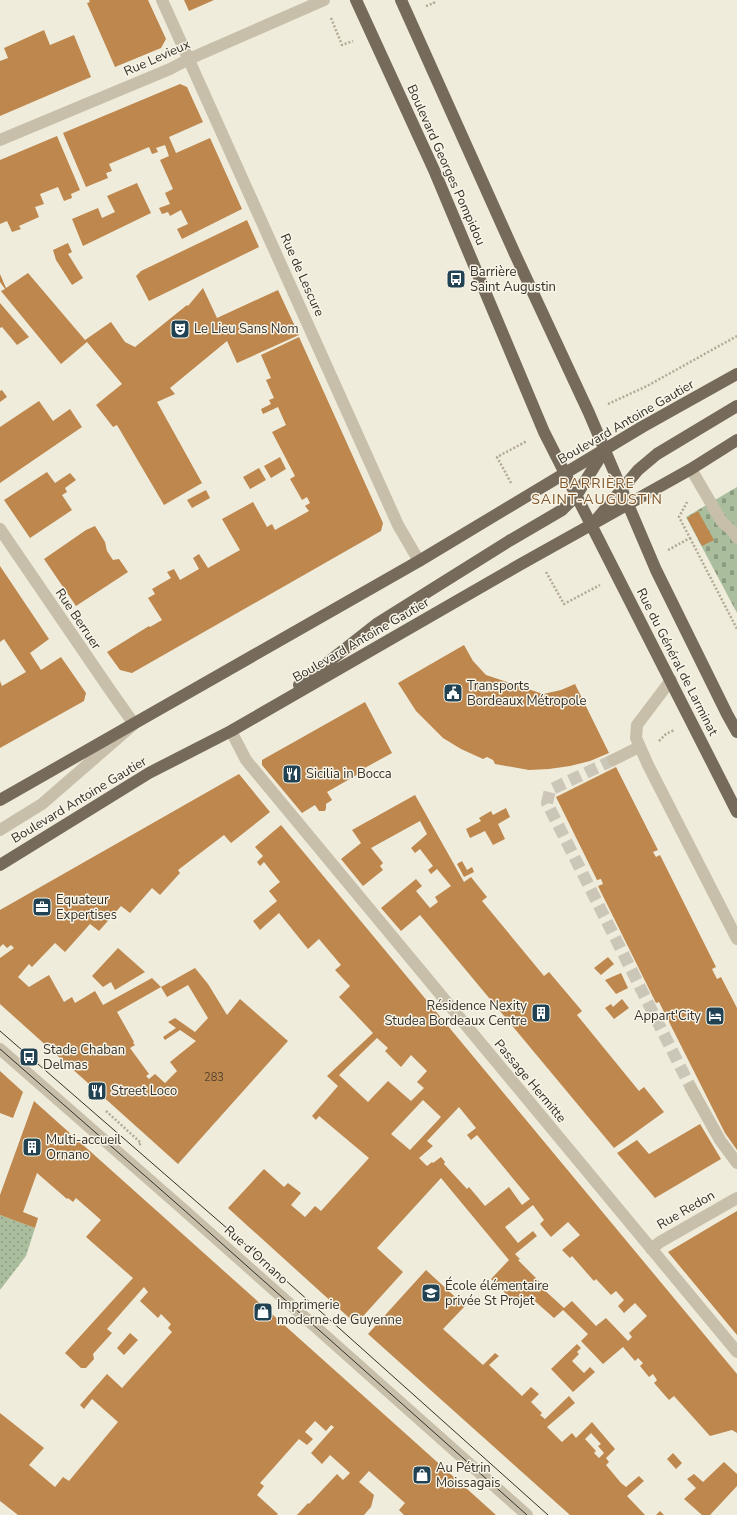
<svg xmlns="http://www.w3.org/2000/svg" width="737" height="1515" font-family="'Nunito Sans',sans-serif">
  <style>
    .cemetery { fill: url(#cemetery-stones) }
    .park { fill: url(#park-dots) }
    .building { fill: #bd874d; fill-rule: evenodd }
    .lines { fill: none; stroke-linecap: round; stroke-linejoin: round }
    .minor-tunnel { stroke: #cbc6b8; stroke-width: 12; stroke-dasharray: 12 6; stroke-linecap: butt }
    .path { stroke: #b3a993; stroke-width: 2.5; stroke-dasharray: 2 2; stroke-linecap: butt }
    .minor { stroke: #c7bfa9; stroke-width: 12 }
    .major { stroke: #766b5a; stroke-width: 12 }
    .tram { stroke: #353028; stroke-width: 1 }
    .labels { text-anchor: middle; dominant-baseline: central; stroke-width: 3; stroke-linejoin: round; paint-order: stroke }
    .number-label { font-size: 11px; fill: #574631 }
    .street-label { font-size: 13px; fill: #353028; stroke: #f8f5e8 }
    .poi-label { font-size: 13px; fill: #353028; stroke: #f8f5e8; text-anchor: start }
    .neighbourhood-label { font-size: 14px; letter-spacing: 1px; fill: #7e5327; stroke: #f8f5e8 }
  </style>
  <defs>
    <pattern id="cemetery-stones" width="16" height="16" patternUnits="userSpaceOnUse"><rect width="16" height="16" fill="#aabe9d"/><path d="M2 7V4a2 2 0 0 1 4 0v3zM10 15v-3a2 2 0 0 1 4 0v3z" fill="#8b9b80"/></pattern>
    <pattern id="park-dots" width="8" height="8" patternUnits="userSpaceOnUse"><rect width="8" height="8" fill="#aabe9d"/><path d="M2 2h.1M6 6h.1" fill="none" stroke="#8b9b80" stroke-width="1.8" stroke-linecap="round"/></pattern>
  </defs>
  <rect width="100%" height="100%" fill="#f0ecdc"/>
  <path class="cemetery" d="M737,487V613L686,517Z"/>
  <path class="park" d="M0,1215L35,1228L26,1256L0,1290Z"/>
  <path class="building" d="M89,0H148L166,39L161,48L115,67L87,3L90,2Z
    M184,0H214L189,11Z
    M44,30L50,45L74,35L91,77L0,116V61L8,58L4,48Z
    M180,84L187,87L203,122L169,137L176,153L210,138L242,209L182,239L177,229L188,224L181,210L170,216L168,212L162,214L159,208L170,204L165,193L173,189L160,160L169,156L165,145L156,148L158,152L152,154L149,147L109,164L112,171L106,173L108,178L86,187L63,133Z
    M57,136L80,190L71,194L72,198L64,201L58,187L40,194L44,204L35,207L39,217L19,226L21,229L12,232L7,221L0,224V160Z
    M137,183L151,213L83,246L72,219L98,208L102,218L115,212L107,196Z
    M247,220L259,247L149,301L136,276L141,271Z
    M68,243L72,252L68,254L83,278L72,285L56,260L53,250Z
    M28,273L85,340L111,322L125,342L135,347L187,305L188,306L203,288L217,318L278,290L299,335L237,363L227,341L170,388L175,394L157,402L202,483L164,505L117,425L113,427L96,405L122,384L87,342L61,364L1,291L5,289L0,282V274L6,288Z
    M0,303L29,337L17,345L2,327L0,328Z
    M299,337L383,523L381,531L132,673L120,670L107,652L149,626L150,627L162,620L148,598L155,594L152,589L171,578L167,572L174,569L180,580L199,569L193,558L199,554L208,568L240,550L222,519L253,502L267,527L272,524L275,530L309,511L305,506L310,503L307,497L302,500L290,479L295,476L272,432L286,425L278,407L263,414L261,409L271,404L269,400L274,398L266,380L271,378L261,355Z
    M2,390L7,397L0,402V391Z
    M39,401L53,421L70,409L82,427L0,483V427Z
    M280,457L286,469L271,478L264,466Z
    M259,468L266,480L250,489L243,477Z
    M47,472L55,483L70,473L76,480L65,488L67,492L62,495L72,510L30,538L4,500Z
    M206,490L210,498L192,508L187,500Z
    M698,511L714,540L702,546L687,518Z
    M95,526L105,542L107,551L113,560L119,559L128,572L76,606L44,559L86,530Z
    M0,566L49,639L30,653L41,670L61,657L86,693L84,701L0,748V681L2,686L26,672L4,639L0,642Z
    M464,645L473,661L486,675L543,694L561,690L575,684L609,753L590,761L570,766L549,769L529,770L495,764L493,760L487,757L483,759L461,749L443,738L416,711L398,683Z
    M365,702L392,753L361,770L362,772L327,792L332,800L326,804V808L325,811H319L315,805L302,813L262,765V760Z
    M616,767L658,850L653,852L656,857L660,855L716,967L712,969L717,979L721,977L737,1008V1150L725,1133L659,1002L656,1003L598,886L603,884L601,879L597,880L556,797Z
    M239,774L270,812L231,843L224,835L178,870L180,873L160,895L152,888L130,913L121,906L99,931L90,924L65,952L55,943L32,967L29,964L18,977L29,987L49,975L64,1002L72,997L75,1003L95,991L103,1005L152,978L161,987L117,1012L134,1042L133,1043L135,1045L130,1048L149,1074L146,1076L149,1079L155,1074L165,1083L177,1071L170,1062L196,1041L180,1030L165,1040L163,1037L176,1028L168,1022L175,1018L195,1032L208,1018L188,985L167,997L161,987L195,968L208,984L227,1015L240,999L288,1041L178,1164L0,1004V958L14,948L11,945L7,948L3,944L0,947V910Z
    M415,795L464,882L471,877L487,897L482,901L544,976L549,972L582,1011L577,1015L639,1091L644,1087L664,1112L614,1148L420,915L401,931L381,908L416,879L422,886L416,891L430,908L438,902L435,897L451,886L437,869L431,874L428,870L433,866L420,849L415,853L411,848L427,834L420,821L371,848L383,863L380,866L383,870L363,886L341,859L361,843L352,830Z
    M506,808L510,817L498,824L505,839L493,845L485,831L470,838L466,829L481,821L479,818L491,811L493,815Z
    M281,825L737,1374V1433L732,1430L710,1436L674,1396L669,1400L654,1383L657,1380L653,1374L649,1377L640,1366L643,1363L638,1358L635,1361L623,1347L603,1364L581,1341L588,1334L563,1310L554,1318L529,1296L518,1306L491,1279L509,1260L441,1178L377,1248L403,1272L356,1324L228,1208L264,1169L284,1187L288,1183L301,1193L291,1205L305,1217L315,1206L321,1211L369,1158L319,1116L316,1120L312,1116L338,1086L327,1076L373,1033L339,997L350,986L335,970L341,965L319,939L308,949L279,913L260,930L253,921L277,901L269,891L280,882L264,862L260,866L257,862L263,856L255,847ZM377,1038L388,1048L385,1051L401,1067L411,1055L427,1071L417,1082L424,1088L411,1101L388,1081L368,1102L339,1075ZM423,1100L441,1117L410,1150L391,1134ZM459,1107L476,1128L467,1135L471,1140L477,1135L530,1199L522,1205L509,1187L485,1206L469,1187L467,1189L444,1164L445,1162L441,1157L433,1163L432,1162L427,1166L419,1158L433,1146L427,1141ZM533,1205L544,1220L540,1224L551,1237L568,1222L580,1235L562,1250L570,1258L572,1256L593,1280L594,1281L596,1279L611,1295L616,1291L624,1300L618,1306L624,1313L635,1303L647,1316L629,1333L632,1337L628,1341L606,1318L596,1326L572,1301L564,1308L540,1286L542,1284L518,1260L520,1259L515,1254L537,1236L533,1231L518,1243L505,1227Z
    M462,861L467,870L472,867L474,872L464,877L457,864Z
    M118,948L145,972L115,990L111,982L103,987L92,976Z
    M608,957L614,964L601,975L594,968Z
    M621,973L628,988L616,994L605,980Z
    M622,999L629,1008L614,1019L605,1008L611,1004L613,1007Z
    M0,1071L23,1092L13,1118L0,1113Z
    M34,1101L416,1443L496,1515H404L399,1510L405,1503L369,1471L359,1482L374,1495L371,1507L364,1515H297L308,1503L309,1504L337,1474L343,1480L350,1473L330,1455L322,1464L311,1453L334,1427L331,1425L326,1431L315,1421L305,1432L313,1439L307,1445L299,1439L260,1483L264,1486L257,1495L278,1514L277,1515H18L0,1501V1413L44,1448L29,1465L55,1487L63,1477L69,1481L118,1422L92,1399L84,1409L80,1405L107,1374L122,1388L172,1332L168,1328L171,1324L161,1314L158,1318L140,1301L148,1292L144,1287L107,1329L112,1333L93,1354L94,1359L86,1368H81L65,1353L133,1278L86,1237L101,1220L76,1198L73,1202L68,1198L67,1199L37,1173L23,1212L38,1218L35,1228L0,1215V1195Z
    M700,1124L721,1159L655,1198L617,1153L637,1140L649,1154Z
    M737,1211V1335L668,1252Z
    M426,1270L465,1306L443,1329L483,1365L495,1353L499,1356L489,1365L522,1396L531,1387L539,1394L531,1402L542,1413L540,1415L545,1419L569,1396L575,1403L547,1427L562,1442L572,1433L576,1438L592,1422L615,1449L606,1458L609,1462L606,1465L621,1483L626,1487L639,1476L644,1481L627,1496L645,1515H570L368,1334ZM591,1433L601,1444L598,1446L604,1453L599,1458L594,1453L596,1451L585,1439Z
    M130,1333L138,1340L124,1355L117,1348Z
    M577,1344L581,1348L577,1352L579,1354L572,1361L584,1373L590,1367L595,1372L573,1392L551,1369Z
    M673,1453L682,1463L676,1469L667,1459Z
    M724,1462L737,1474V1486L710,1515H702L684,1499L696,1488L687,1479L694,1474L703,1482Z
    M660,1511L664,1515H656Z"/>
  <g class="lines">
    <path class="minor-tunnel" d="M613,760L550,790L547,803L691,1088"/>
    <path class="path" d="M426,6L434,3L433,0
      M331,18L342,45L353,41
      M608,404L647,386L737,336
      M511,483L497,457L527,441
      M690,538L737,629
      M668,550L690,538L679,517L687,502
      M546,572L564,604L600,585
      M659,741L666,734L674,730
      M106,1111L141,1143L139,1145"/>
    <path class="minor" d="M162,0L398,525L419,561
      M0,140L170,69L189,59L324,0
      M691,469L722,522L734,532L737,538
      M0,529L110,690L134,724L42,804L0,830
      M671,680L637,725L636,738L648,765L737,939
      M231,731L246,760L737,1352
      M613,760L639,747
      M0,1049L184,1210L527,1515
      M691,1088L720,1140L737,1163
      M651,1249L660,1242L737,1198"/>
    <path class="major" d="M356,0L434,170L544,432L737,812
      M401,0L515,254L589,413L656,570L727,714L737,732
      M596,520L638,470L657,454L737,406
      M299,685L378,623L509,541L562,510L576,496L604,451
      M0,800L419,561L642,427L737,374
      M0,865L149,773L231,731L521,564L691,469L737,440"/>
    <path class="tram" d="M0,1031L244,1243L548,1515
      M0,1049L184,1210L527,1515"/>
  </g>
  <defs>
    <symbol id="bus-square" viewBox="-11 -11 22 22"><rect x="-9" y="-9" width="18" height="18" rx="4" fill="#214253" stroke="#f8f5e8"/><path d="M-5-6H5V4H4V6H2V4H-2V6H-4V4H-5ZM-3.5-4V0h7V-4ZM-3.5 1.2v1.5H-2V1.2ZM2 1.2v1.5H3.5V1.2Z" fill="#fff"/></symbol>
    <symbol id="theatre-square" viewBox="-11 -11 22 22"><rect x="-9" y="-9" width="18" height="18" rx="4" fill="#214253" stroke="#f8f5e8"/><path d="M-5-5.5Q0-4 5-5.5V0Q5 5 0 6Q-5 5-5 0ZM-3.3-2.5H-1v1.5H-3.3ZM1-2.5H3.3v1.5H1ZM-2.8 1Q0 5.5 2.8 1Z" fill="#fff"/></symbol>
    <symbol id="civic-square" viewBox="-11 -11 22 22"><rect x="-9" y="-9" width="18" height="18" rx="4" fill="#214253" stroke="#f8f5e8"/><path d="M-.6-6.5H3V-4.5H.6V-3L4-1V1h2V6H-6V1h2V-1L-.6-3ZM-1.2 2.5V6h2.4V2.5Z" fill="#fff"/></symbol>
    <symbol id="restaurant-square" viewBox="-11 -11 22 22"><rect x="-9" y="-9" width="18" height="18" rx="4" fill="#214253" stroke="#f8f5e8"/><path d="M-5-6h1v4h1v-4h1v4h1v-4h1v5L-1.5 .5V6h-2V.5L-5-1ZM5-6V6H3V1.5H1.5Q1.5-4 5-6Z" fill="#fff"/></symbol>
    <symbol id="office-square" viewBox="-11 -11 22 22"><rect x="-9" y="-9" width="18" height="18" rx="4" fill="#214253" stroke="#f8f5e8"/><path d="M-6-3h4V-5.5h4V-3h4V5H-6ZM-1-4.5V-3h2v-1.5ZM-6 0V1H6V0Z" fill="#fff"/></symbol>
    <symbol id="building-square" viewBox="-11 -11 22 22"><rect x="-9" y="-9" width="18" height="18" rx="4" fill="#214253" stroke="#f8f5e8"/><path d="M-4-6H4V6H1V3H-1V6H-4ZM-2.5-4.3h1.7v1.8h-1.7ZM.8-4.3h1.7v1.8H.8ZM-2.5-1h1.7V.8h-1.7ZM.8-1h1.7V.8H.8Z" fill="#fff"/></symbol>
    <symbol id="hotel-square" viewBox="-11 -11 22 22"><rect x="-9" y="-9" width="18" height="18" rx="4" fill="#214253" stroke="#f8f5e8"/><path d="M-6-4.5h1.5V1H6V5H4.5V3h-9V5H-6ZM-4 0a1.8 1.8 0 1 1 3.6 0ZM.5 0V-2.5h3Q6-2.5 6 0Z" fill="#fff"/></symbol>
    <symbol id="school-square" viewBox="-11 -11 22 22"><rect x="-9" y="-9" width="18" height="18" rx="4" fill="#214253" stroke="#f8f5e8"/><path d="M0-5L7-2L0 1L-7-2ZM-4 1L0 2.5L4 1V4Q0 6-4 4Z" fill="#fff"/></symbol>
    <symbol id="shop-square" viewBox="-11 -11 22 22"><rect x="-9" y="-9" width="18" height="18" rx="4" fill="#214253" stroke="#f8f5e8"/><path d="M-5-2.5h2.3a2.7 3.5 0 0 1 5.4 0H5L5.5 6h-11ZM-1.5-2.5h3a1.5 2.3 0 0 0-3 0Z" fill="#fff"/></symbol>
  </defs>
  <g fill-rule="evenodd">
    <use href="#bus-square" x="445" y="268" width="22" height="22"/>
    <use href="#theatre-square" x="169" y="318" width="22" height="22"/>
    <use href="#civic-square" x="442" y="682" width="22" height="22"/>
    <use href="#restaurant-square" x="281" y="763" width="22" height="22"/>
    <use href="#office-square" x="31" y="896" width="22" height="22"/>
    <use href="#building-square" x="530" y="1002" width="22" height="22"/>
    <use href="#hotel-square" x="704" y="1005" width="22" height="22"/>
    <use href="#bus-square" x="18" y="1046" width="22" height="22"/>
    <use href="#restaurant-square" x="86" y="1080" width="22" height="22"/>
    <use href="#building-square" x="21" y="1136" width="22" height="22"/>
    <use href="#school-square" x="420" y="1282" width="22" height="22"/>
    <use href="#shop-square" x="252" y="1301" width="22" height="22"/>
    <use href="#shop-square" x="411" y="1464" width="22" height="22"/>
  </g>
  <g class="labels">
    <g class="number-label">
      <text x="214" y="1077">283</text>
    </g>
    <g class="street-label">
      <text transform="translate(157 58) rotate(-24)">Rue Levieux</text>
      <text transform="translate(446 165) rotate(66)">Boulevard Georges Pompidou</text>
      <text transform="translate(302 275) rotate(66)">Rue de Lescure</text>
      <text transform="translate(626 422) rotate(-30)">Boulevard Antoine Gautier</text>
      <text transform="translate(78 619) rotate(56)">Rue Berruer</text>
      <text transform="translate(361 640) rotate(-30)">Boulevard Antoine Gautier</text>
      <text transform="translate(677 662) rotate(63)">Rue du Général de Larminat</text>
      <text transform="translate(79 800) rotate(-31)">Boulevard Antoine Gautier</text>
      <text transform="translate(530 1081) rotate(50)">Passage Hermitte</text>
      <text transform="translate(686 1210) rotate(-30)">Rue Redon</text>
      <text transform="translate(256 1255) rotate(42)">Rue d'Ornano</text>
    </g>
    <g class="poi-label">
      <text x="470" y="272">Barrière<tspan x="470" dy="15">Saint Augustin</tspan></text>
      <text x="194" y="329">Le Lieu Sans Nom</text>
      <text x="467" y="686">Transports<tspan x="467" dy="15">Bordeaux Métropole</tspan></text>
      <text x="306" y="774">Sicilia in Bocca</text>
      <text x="56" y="900">Equateur<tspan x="56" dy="15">Expertises</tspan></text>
      <text x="527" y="1006" text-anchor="end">Résidence Nexity<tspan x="527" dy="15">Studea Bordeaux Centre</tspan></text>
      <text x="701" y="1016" text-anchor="end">Appart'City</text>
      <text x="43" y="1050">Stade Chaban<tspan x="43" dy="15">Delmas</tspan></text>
      <text x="111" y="1091">Street Loco</text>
      <text x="46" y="1140">Multi-accueil<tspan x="46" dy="15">Ornano</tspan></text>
      <text x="445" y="1286">École élémentaire<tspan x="445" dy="15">privée St Projet</tspan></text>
      <text x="277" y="1305">Imprimerie<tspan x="277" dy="15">moderne de Guyenne</tspan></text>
      <text x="436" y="1468">Au Pétrin<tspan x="436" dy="15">Moissagais</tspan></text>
    </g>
    <g class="neighbourhood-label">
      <text x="597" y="483">BARRIÈRE<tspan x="597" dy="16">SAINT-AUGUSTIN</tspan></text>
    </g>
  </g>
</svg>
